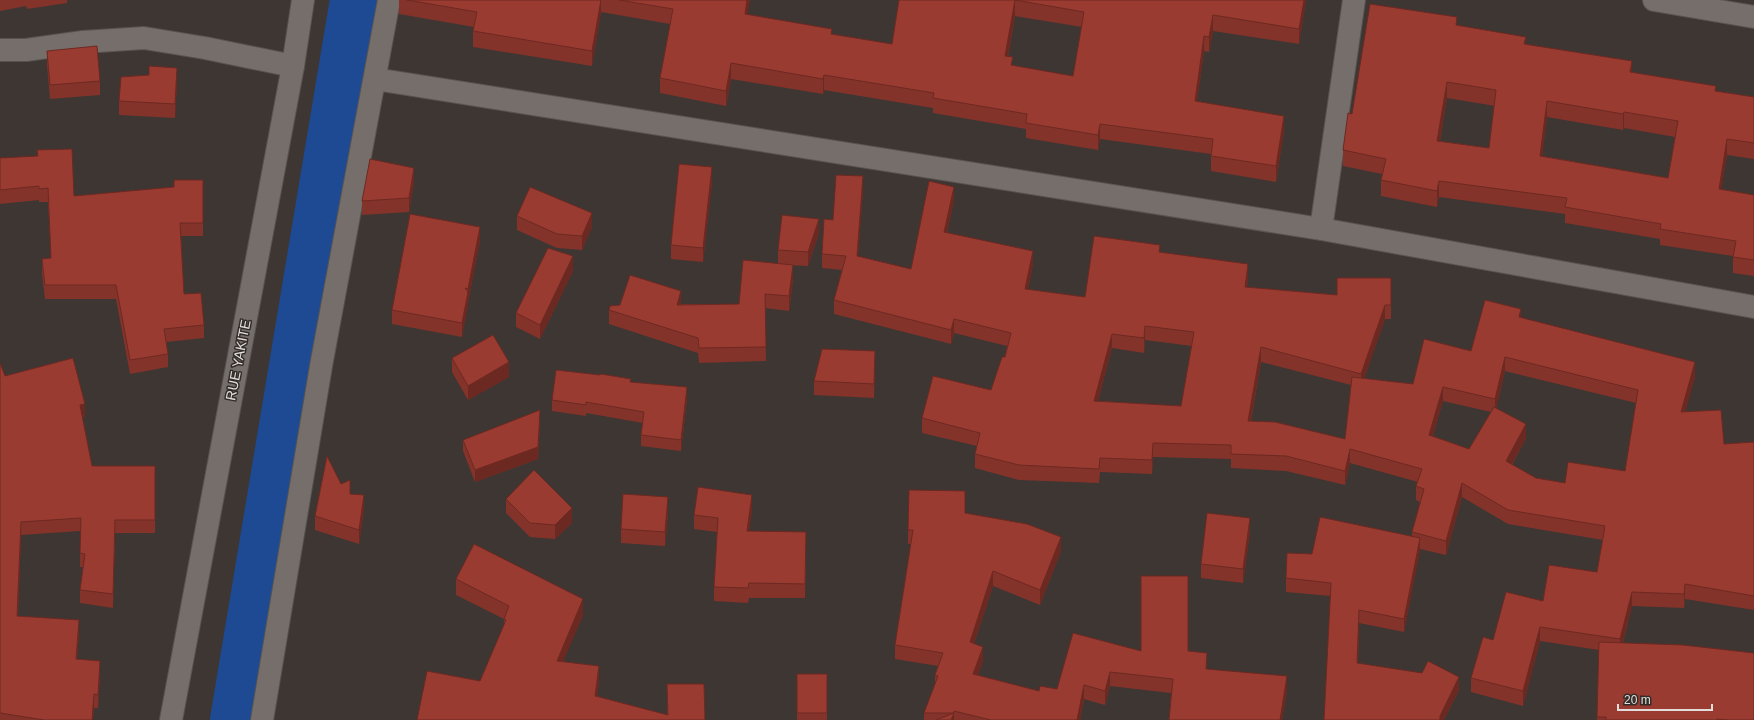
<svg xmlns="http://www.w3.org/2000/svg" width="1754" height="720" font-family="Arial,sans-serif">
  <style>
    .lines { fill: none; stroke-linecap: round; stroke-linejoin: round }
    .river { stroke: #1d4a93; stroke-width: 56 }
    .minor-casing { stroke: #585351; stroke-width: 24 }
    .secondary-casing { stroke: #585351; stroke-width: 24 }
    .minor { stroke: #756e6a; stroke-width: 22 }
    .secondary { stroke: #756e6a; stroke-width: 22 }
    .wall { fill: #84332a; fill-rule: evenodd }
    .shaded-wall { fill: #6c2922 }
    .building { fill: #9a3b31; stroke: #6c2922; fill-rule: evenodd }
    .labels { text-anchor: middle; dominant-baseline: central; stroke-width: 3; stroke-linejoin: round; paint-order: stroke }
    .street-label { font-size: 14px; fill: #e1dddb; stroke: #322c29 }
  </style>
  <rect width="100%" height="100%" fill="#3d3633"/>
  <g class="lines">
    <path class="river" d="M238,720L358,0"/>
    <defs>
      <path id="minor" d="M1654,0L1754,17
        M0,50H26L83,42L144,38L205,48L293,66
        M375,79L1321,229L1754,307
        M1321,229L1354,0
        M262,720L321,366L389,0"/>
      <path id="secondary" d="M171,720L293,66L303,0"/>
    </defs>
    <use href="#minor" class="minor-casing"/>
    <use href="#secondary" class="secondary-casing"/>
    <use href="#minor" class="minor"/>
    <use href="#secondary" class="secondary"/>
  </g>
  <path class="wall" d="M0,0H67V3L27,9L26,6L0,11Z
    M399,0H750L747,15L832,34L892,44L899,0H1306L1299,44L1213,31L1209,52L1204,51L1197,101L1284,131L1276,182L1211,171V154L1100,139L1098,150L1026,138V129L933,113V108L824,90L823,94L731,79L726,106L660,93V78L670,24L601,12L592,66L473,47V31L474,27L399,14ZM1015,16L1082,27L1073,76L1013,66L1008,57Z
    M1457,25L1632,72L1716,91L1754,97V159L1727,155L1721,189L1754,195V276L1733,273V256L1660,245V239L1565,223V214L1439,197L1437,207L1381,196V180L1382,174L1343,166V150L1352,114ZM1447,98L1495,106L1489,148L1440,141ZM1547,117L1623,130L1624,128L1675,137L1668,178L1542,156Z
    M47,51L100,81V95L50,99L47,65Z
    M149,75L177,82L175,118L119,115V101Z
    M0,158L74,196L174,187L203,180V236H181L184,294L204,325V338L166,342L168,354V367L130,374L116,299H45L42,273V259L51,258L48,202H39V200L0,204Z
    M414,182L409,212L362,215V201Z
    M712,182L703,262L671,259V245Z
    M863,190L858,256L911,269L954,201L947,232L1033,265L1028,289L1085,297L1160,252L1248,278L1247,287L1337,295L1391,278V319H1385L1364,379L1413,384L1471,351L1521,318L1695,377L1685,412L1724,444L1754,442V610L1685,599L1684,608L1632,606L1623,643L1754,720H1597L1599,650L1540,641L1523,706L1471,692V678L1493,640L1543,601L1597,572L1603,540L1508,524L1462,497L1446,555L1420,549L1404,632L1359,623L1358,664L1459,690L1444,720H1324L1331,596L1286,592V578L1312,554L1412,536V532L1420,502L1416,500V486L1418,482L1350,463L1345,485L1286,471L1231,468V459L1153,457L1152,474L1100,472L1099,483L1019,480L975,468V454L977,446L922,433V418L991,390L1005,357L1007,346L954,333L951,344L834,314V300L842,270L822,268V254L833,220ZM1145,340L1192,346L1181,406L1098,401L1112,348L1144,353ZM1261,362L1351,385L1345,439L1251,421ZM1505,371L1636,403L1625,471L1565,483L1536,478L1512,465L1526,438L1496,409ZM1443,401L1491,412L1469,449L1433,436Z
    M517,216L592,227L582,250L557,248L517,230Z
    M819,233L808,266L787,265L793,279L789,311L765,308L766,361L699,363L698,353L609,324V310L681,304H739L778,264V250Z
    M480,241L468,303L462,337L392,324V310Z
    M573,271L540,339L516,327V313Z
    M452,358L509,377L468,400L452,372Z
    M0,363L5,376L85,417L82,418L92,466H155V533H115L113,608L80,603V590L83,567H80V531L21,535L18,616L79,634L77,659L100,674L98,708H94L93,720H0Z
    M875,366L874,398L814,395V381Z
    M631,382L687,398L681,451L641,446V435L643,423L586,413V416L552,411V400Z
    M540,422L538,459L475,482L463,451V440Z
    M341,484L364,509L359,544L315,530V516Z
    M506,499L572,523L555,539L530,537L506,513Z
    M752,509L749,531L806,546L805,598H749L748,603L714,601V587L717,532L694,529V515Z
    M668,512L665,546L621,543V529Z
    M965,513L1061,551L1040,605L993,586L974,644L983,661L978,675L1039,691L1057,689L1141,651H1188L1207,669L1287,690L1282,720H1169L1171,693L1110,686L1105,705L1084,699L1080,720H924V713L935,684V675L938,666L895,659V645L911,544H908V530Z
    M1250,532L1243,583L1201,578V564Z
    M456,579L583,615L563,661L599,682L597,696L667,715V684L705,720H417L480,681L504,626V619L456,595Z
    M797,674H827V720H797Z"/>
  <path class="shaded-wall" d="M601,0V12L592,66V51Z
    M747,0H750L745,30V14Z
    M1015,0V16L1005,71V56Z
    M1304,0H1306L1299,44V29Z
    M1213,15V31L1209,52V37Z
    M1204,36V51L1195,116V101Z
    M1632,61V77L1630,72Z
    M731,63V79L726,106V91Z
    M177,68V82L175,118V104Z
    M824,75V90L823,94V79Z
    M1447,82V98L1437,157V141Z
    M1547,101V117L1540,172V156Z
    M1624,112V128L1623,130V114Z
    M1284,116V131L1276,182V166Z
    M1100,124V139L1098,150V135Z
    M1727,139V155L1719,205V189Z
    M712,167V182L703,262V248Z
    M414,168V182L409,212V198Z
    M863,176V190L857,270V256Z
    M1439,181V197L1437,207V191Z
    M954,187V201L944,246V232Z
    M592,213V227L582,250V236Z
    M819,219V233L808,266V252Z
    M480,227V241L468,303V289Z
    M1033,251V265L1025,303V289Z
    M573,256V271L540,339V325Z
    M1248,264V278L1245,301V287Z
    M793,265V279L789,311V296Z
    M681,291V305H677Z
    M468,292V306L462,337V323Z
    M1385,305V319L1361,388V374Z
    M1521,309V324L1519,317Z
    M954,319V333L951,344V330Z
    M1145,326V340L1144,353V338Z
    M1112,334V348L1094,415V401Z
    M1261,347V362L1248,435V421Z
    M875,351V366L874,398V384Z
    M1505,357V371L1495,413V399Z
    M509,362V377L468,400V386Z
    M1695,362V377L1681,427V412Z
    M687,387V398L681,451V440Z
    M1443,387V401L1429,449V435Z
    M85,404V417L80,418V405Z
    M540,410L538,459L475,482V470Z
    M1526,424V438L1506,475V461Z
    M1153,443V457L1152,474V460Z
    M1350,449V463L1345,485V471Z
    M1462,483V497L1446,555V541Z
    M364,495V509L359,544V530Z
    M752,495V509L747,546V531Z
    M668,497V512L665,546V532Z
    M572,508V523L555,539V525Z
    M1250,518V532L1243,583V569Z
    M115,520V533L113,608V594Z
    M21,522V535L17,630V616Z
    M806,532V546L805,598V584Z
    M1061,537V551L1040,605V590Z
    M1420,538V551L1404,632V619Z
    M993,571V586L970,656V642Z
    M1685,584V599L1684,608V594Z
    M1632,592V606L1620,653V639Z
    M583,599V615L557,676V661Z
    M1359,610V623L1357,677V663Z
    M79,620V634L76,672V659Z
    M1540,627V641L1523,706V691Z
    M983,647V661L973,688V674Z
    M1207,653V668L1206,683V669Z
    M100,661V674L98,708V695Z
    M599,666V682L595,711V696Z
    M1110,672V686L1105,705V691Z
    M1287,676V690L1282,720H1280Z
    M1459,677V690L1444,720H1440V716Z
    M1084,685V699L1080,720H1077Z
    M94,694V708L93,720H92Z
    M954,713V720H951Z"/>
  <path class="building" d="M407,0H601L592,51L473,31L477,12Z
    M619,0H747L745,14L832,29L831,34L892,44L899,0H1304L1299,29L1213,15L1209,37L1204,36L1195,101L1284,116L1276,166L1211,156L1213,139L1100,124L1098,135L1026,123L1027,114L933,98L934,93L824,75L823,79L731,63L726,91L660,78L673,9ZM1015,0L1084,12L1073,76L1011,65L1013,57L1005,56Z
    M1370,4L1457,17L1456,25L1526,37L1524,44L1632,61L1630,72L1716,86L1715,91L1754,97V143L1727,139L1719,189L1754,195V260L1733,257L1736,241L1660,229L1661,224L1565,207L1567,198L1439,181L1437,191L1381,180L1386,159L1343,150L1348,113L1352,114ZM1447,82L1496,90L1489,148L1437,141ZM1547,101L1623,114L1624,112L1678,121L1668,178L1540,156Z
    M97,46L100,81L50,85L47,51Z
    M149,66L177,68L175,104L119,101L121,77L149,75Z
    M72,149L74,196L174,187V180H203V223H180L184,294L201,293L204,325L164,329L168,354L130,360L116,285H45L42,259L51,258L48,188L39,189V186L0,190V158L38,156L37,150Z
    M370,159L414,168L409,198L362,201Z
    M679,164L712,167L703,248L671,245Z
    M836,175L863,176L857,256L911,269L929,181L954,187L944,232L1033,251L1025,289L1085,297L1094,236L1160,245L1159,252L1248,264L1245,287L1337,295V278H1391V305H1385L1361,374L1261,347L1248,421L1275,422L1345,439L1352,377L1413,384L1424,339L1471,351L1485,300L1521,309L1519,317L1695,362L1681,412L1721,410L1724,444L1754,442V596L1685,584L1684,594L1632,592L1620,639L1540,627L1523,691L1471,678L1483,637L1493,640L1506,592L1543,601L1549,565L1597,572L1605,526L1508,510L1462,483L1446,541L1412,532L1424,489L1416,486L1422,469L1350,449L1345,471L1286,456L1231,454V445L1153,443L1152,460L1100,458L1099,469L1019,465L975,454L980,433L922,418L933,376L991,390L1002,357H1005L1011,333L954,319L951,330L834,300L846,256L822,254L824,219L833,220ZM1145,326L1194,332L1181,406L1094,401L1112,334L1144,338ZM1505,357L1638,390L1625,471L1568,462L1565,483L1536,478L1506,461L1526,424L1494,407L1469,449L1429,435L1443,387L1495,399Z
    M530,187L592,213L582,236L557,234L517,216Z
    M410,214L480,227L468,289L465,288L468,292L462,323L392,310Z
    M782,215L819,219L808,252L778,250Z
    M548,248L573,256L540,325L516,313Z
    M743,260L793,265L789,296L765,294L766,347L699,348L698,338L609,310L610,306L620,305L630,275L681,291L677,305L739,304Z
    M493,335L509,362L468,386L452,358Z
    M822,349L875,351L874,384L814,381Z
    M73,358L85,404L80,405L92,466H155V520H115L113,594L80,590L85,554L80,553L81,518L21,522L17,616L79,620L76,659L100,661L98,695L94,694L92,720H44L0,713V363L5,376Z
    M556,370L600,375L601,374L631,379L630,382L687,387L681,440L641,435L644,412L586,402V405L552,400Z
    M540,410L538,447L475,470L463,440Z
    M327,456L341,484L350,480V494L364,495L359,530L315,516Z
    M534,470L572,508L555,525L530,523L506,499Z
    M698,487L752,495L747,531L806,532L805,584L749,583L748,588L714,587L718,518L694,515Z
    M909,490L965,491V513L1027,524L1061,537L1040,590L993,571L970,642L983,647L973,674L1039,691L1040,686L1057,689L1073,633L1141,651V576H1188V651L1207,653L1206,669L1287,676L1280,720H1169L1173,679L1110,672L1105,691L1084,685L1077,720H991L954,711V713H924L938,676L935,675L943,653L895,645L913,530H908Z
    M623,494L668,497L665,532L621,529Z
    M1207,513L1250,518L1243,569L1201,564Z
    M1320,517L1420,538L1404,619L1359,610L1357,663L1422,673L1428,661L1459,677L1440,716V720H1324L1331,583L1286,578L1287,553L1312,554Z
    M474,544L583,599L557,661L599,666L595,696L668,715L667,684H704L705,720H417L427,671L480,681L506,620L504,619L509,606L456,579Z
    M1599,642L1683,645L1754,653V720H1729L1717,719V720H1606V717H1597Z
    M797,674H827V713H797Z
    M954,713L951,720H936Z"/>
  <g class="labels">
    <g class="street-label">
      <text transform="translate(238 360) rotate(-79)">RUE YAKITE</text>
    </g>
  </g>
  <path d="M1618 704v6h94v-6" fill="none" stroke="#e1dddb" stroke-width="2"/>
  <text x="1624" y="704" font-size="12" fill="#e1dddb" stroke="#322c29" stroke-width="3" paint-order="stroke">20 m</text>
</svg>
